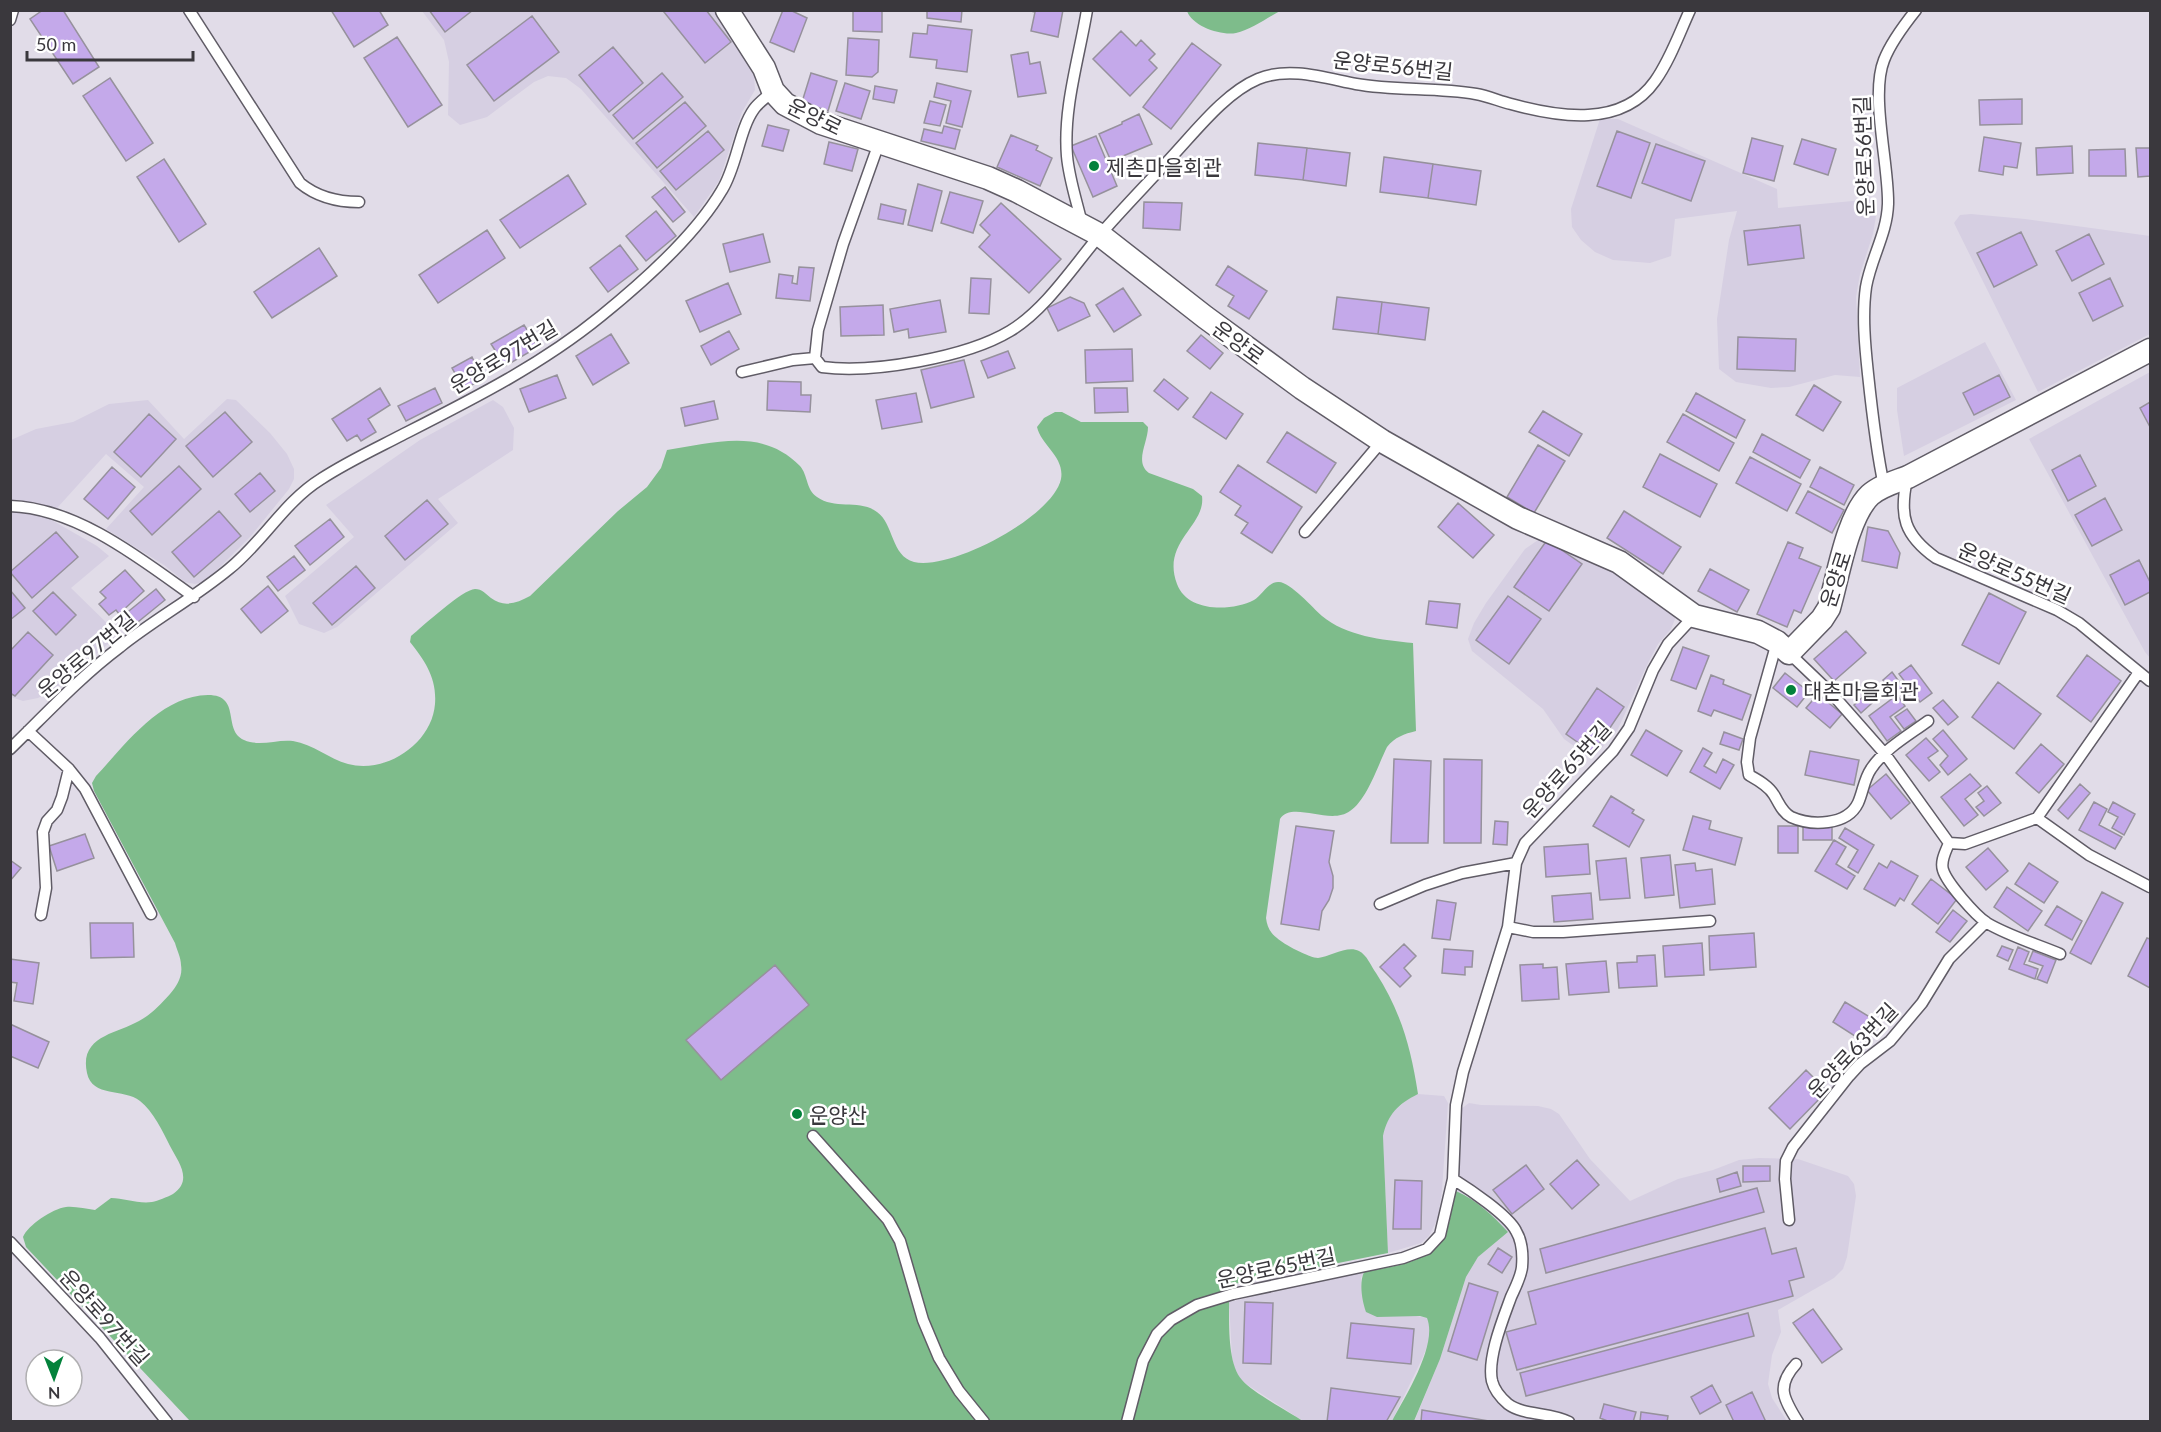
<svg xmlns="http://www.w3.org/2000/svg" width="2161" height="1432" font-family="Lato,'Noto Sans KR',sans-serif">
  <style>
    .built { fill: #d6cfe2 }
    .forest { fill: #7ebc8b }
    .building { fill: #c4a9ea; stroke: #96919c; stroke-width: 1.5 }
    .lines { fill: none; stroke-linecap: round; stroke-linejoin: round }
    .lane-casing { stroke: #605c66; stroke-width: 13 }
    .street-casing { stroke: #605c66; stroke-width: 25 }
    .lane { stroke: #fff; stroke-width: 10 }
    .street { stroke: #fff; stroke-width: 22 }
    .poi-dot { fill: #03823b; stroke: #fff; stroke-width: 2 }
    .labels { text-anchor: middle; dominant-baseline: central; stroke-width: 5; stroke-linejoin: round; paint-order: stroke }
    .street-label { font-size: 21px; fill: #3a383d; stroke: #fff }
    .poi-label { font-size: 21px; fill: #3a383d; stroke: #fff; text-anchor: start }
  </style>
  <rect width="100%" height="100%" fill="#e1dce8"/>
  <path class="built" d="M422,11H716L740,47L754,76L755,90L742,112L719,181L694,217L581,89L566,78L548,76L534,82L487,117L460,125L448,115L449,62L444,40Z
    M1600,119H1618L1777,189L1778,208L1874,199L1876,216L1873,234L1860,274L1856,297L1860,377L1835,375L1789,387L1771,388L1736,382L1719,369L1717,319L1729,240L1737,211L1675,219L1671,256L1650,263L1613,260L1595,252L1581,240L1572,227L1571,209Z
    M1971,214L2025,219L2150,236V334L2038,392L1954,223L1960,215Z
    M1985,342L2016,400L1904,456L1897,410V388Z
    M2150,372V658L2145,652L2029,439Z
    M227,399L236,400L270,433L287,454L294,469V479L289,489L251,536L215,572L203,582L195,584L185,582L164,565L106,529L144,487L106,454L48,518L97,546L109,556L71,588L114,630V639L56,688L38,698L23,701L11,697V440L36,429L73,422L109,404L148,400L184,439Z
    M493,400L503,407L514,428L513,450L438,499L458,523L337,627L324,633L299,624L285,596L354,537L326,505L420,440Z
    M1541,538L1627,578L1673,612L1675,619L1671,629L1658,644L1647,665L1618,729L1595,756H1588L1564,739L1543,709L1472,651L1468,639L1474,623L1486,603L1525,549Z
    M1418,1094L1444,1096L1448,1103L1442,1190L1438,1218L1429,1236L1421,1243L1388,1253L1383,1136L1387,1121L1394,1111L1408,1099Z
    M1469,1103L1481,1105L1538,1106L1551,1109L1559,1114L1590,1159L1630,1201L1678,1179L1713,1170L1739,1160L1759,1158L1798,1159L1848,1176L1854,1184L1856,1196L1847,1257L1843,1269L1834,1278L1778,1310L1781,1332L1772,1355L1768,1384L1772,1398L1787,1421L1414,1422L1440,1359L1466,1277L1478,1257L1508,1232L1494,1217L1466,1195L1456,1191L1459,1120L1461,1109Z
    M1364,1272L1361,1278L1364,1306L1427,1318L1430,1325L1429,1341L1422,1359L1392,1421H1303L1243,1382L1235,1371L1232,1357L1229,1302Z"/>
  <path class="forest" d="M1187,11V10L1280,11C1267,18 1251,30 1236,33C1221,36 1192,26 1187,11Z
    M1055,412H1062L1081,422H1143L1148,427C1148,443 1134,462 1149,473L1193,489L1202,496C1206,526 1161,542 1177,584C1187,612 1231,612 1254,600C1262,595 1269,581 1279,582C1290,582 1313,608 1322,616C1346,636 1382,640 1413,643L1416,731C1404,734 1395,737 1387,747C1378,765 1367,800 1350,811C1330,826 1292,800 1280,819L1266,918C1267,926 1270,933 1277,938C1283,944 1310,958 1318,958C1330,957 1347,945 1359,951C1367,955 1371,966 1376,973C1401,1012 1411,1048 1418,1094C1398,1104 1388,1114 1383,1136L1388,1253L1229,1285C1230,1311 1225,1361 1242,1380C1252,1392 1289,1412 1303,1421H190L26,1247L23,1237C28,1225 52,1209 66,1207C75,1206 86,1209 95,1210L111,1198C124,1198 138,1204 152,1202C158,1201 167,1197 173,1194C193,1180 179,1163 170,1146C163,1132 153,1111 140,1101C124,1088 92,1098 87,1073C79,1036 116,1034 139,1021C152,1014 160,1005 170,994C177,986 183,976 181,965C181,958 177,950 175,943L94,791L92,783L96,776C126,744 160,696 208,695C242,695 222,730 244,740C260,747 277,739 293,741C313,744 329,759 348,764C387,774 432,743 435,704C437,678 425,661 410,642L411,636C422,627 463,589 475,589C482,589 486,594 491,598C504,608 517,603 530,596L618,511L647,487L661,468L667,450C714,443 762,427 800,466C808,475 806,490 817,497C835,510 860,499 877,512C894,524 891,556 914,562C950,571 1053,517 1061,479C1065,457 1041,445 1037,427L1044,418Z
    M1456,1191C1477,1200 1493,1216 1508,1232L1478,1257L1466,1277L1440,1359L1414,1421H1392C1405,1397 1438,1345 1427,1318L1420,1316L1377,1317L1366,1312C1362,1301 1359,1283 1364,1272C1393,1266 1433,1263 1446,1232C1452,1219 1451,1204 1456,1191Z"/>
  <path class="building" d="M43,10H63L99,67L73,84L30,19Z
    M331,10H379L388,25L354,47Z
    M429,10H473L445,32Z
    M666,10H706L731,42L705,63L664,12Z
    M783,10H790L807,18L794,52L770,42Z
    M853,10H882V32L853,31Z
    M927,10H962L961,22L927,18Z
    M1026,10H1063L1058,37L1031,31L1035,12Z
    M532,16L559,52L494,101L467,65Z
    M928,25L972,30L967,72L936,68L937,60L910,57L913,33L927,34Z
    M1121,31L1136,46L1141,40L1155,54L1149,60L1157,68L1130,96L1093,59Z
    M397,37L442,105L408,127L364,58Z
    M848,38L879,40L878,72L872,77L846,75Z
    M1192,43L1221,65L1171,129L1143,107Z
    M613,47L643,83L609,112L579,75Z
    M1028,52L1030,64L1040,62L1046,93L1018,97L1011,55Z
    M662,73L683,97L633,139L613,115Z
    M811,73L837,81L828,111L802,102Z
    M110,78L153,143L126,161L83,96Z
    M845,83L870,91L861,119L836,111Z
    M937,83L971,91L962,127L946,123L951,101L934,97Z
    M875,86L897,90L894,103L873,99Z
    M2022,99V124L1980,125L1979,100Z
    M930,101L946,105L940,126L924,123Z
    M685,102L706,126L657,168L636,143Z
    M1139,114L1152,144L1111,161L1099,134L1122,124V122Z
    M768,125L789,130L783,151L762,146Z
    M944,126L960,130L955,149L921,141L924,129L942,133Z
    M708,131L724,150L676,190L660,171Z
    M1617,131L1650,143L1631,198L1597,186Z
    M1011,135L1038,146L1036,150L1052,158L1040,186L997,167Z
    M1096,136L1117,186L1093,197L1071,146Z
    M1984,137L2021,143L2017,168L2004,166L2003,175L1979,171Z
    M1752,138L1783,146L1774,181L1743,173Z
    M1802,139L1836,149L1828,175L1794,164Z
    M829,142L858,149L852,171L824,164Z
    M1258,143L1307,148L1303,180L1255,175Z
    M1656,144L1705,161L1691,201L1642,183Z
    M2072,146L2073,173L2037,175L2036,148Z
    M1307,148L1350,153L1346,186L1303,180Z
    M2136,148H2150V176L2138,177Z
    M2125,149L2126,176H2089V150Z
    M1384,157L1433,164L1428,198L1380,192Z
    M164,159L206,224L179,242L137,177Z
    M1433,164L1481,171L1476,205L1428,198Z
    M568,175L586,204L520,248L500,220Z
    M918,184L942,191L932,231L908,225Z
    M665,187L685,212L673,222L652,197Z
    M950,192L983,201L973,233L941,223Z
    M1144,202L1182,203L1180,230L1143,228Z
    M1001,203L1061,259L1029,293L979,247L990,235L980,225Z
    M881,204L906,210L903,224L878,219Z
    M656,211L676,236L646,261L626,236Z
    M1800,225L1804,258L1748,265L1744,231Z
    M487,230L505,258L438,303L419,275Z
    M2021,232L2037,265L1994,287L1977,253Z
    M763,234L770,262L730,272L723,244Z
    M2089,234L2104,264L2072,281L2056,251Z
    M620,245L638,269L608,292L590,268Z
    M319,248L337,276L272,318L254,292Z
    M1228,266L1267,291L1249,319L1228,306L1234,296L1216,285Z
    M799,267L814,268L810,301L776,298L779,274L793,276L792,283L797,284Z
    M971,278L991,279L989,314L969,313Z
    M2110,278L2123,306L2093,321L2079,293Z
    M728,283L741,314L700,332L686,301Z
    M1123,288L1141,315L1114,332L1096,305Z
    M1070,297L1084,303L1090,316L1058,331L1047,308Z
    M1337,297L1382,302L1378,334L1333,329Z
    M940,300L946,332L909,338L908,329L894,332L890,309Z
    M1382,302L1429,308L1425,340L1378,334Z
    M883,305L884,335L841,336L840,307Z
    M524,325L538,347L505,366L491,344Z
    M729,331L739,349L711,365L701,346Z
    M611,334L629,363L593,385L576,356Z
    M1201,335L1223,353L1210,369L1187,351Z
    M1738,337L1796,339L1795,371L1737,369Z
    M1132,349L1133,381L1086,383L1085,350Z
    M1008,351L1015,368L988,378L981,361Z
    M472,357L483,379L464,389L452,368Z
    M964,360L974,397L931,408L921,370Z
    M557,375L566,398L529,412L520,389Z
    M1999,375L2010,397L1974,415L1963,393Z
    M1164,379L1188,398L1178,410L1154,391Z
    M768,381L801,382V395H811L810,412L767,410Z
    M1814,385L1841,402L1823,431L1796,415Z
    M380,388L390,405L368,419L376,432L361,441L357,435L347,441L332,419Z
    M435,388L442,403L406,421L398,406Z
    M1094,388H1127L1128,412L1095,413Z
    M1211,392L1243,414L1226,439L1193,417Z
    M916,393L922,422L882,429L876,400Z
    M1696,393L1745,420L1736,438L1686,411Z
    M714,401L718,419L685,426L681,408Z
    M2150,402V427L2140,408Z
    M1543,411L1582,434L1569,456L1529,432Z
    M225,412L252,442L213,477L186,446Z
    M149,414L176,439L141,477L114,452Z
    M1683,414L1734,443L1719,471L1667,442Z
    M1287,432L1336,463L1316,493L1267,462Z
    M1762,434L1810,460L1800,478L1753,452Z
    M1538,445L1565,461L1534,513L1507,497Z
    M1660,454L1717,484L1700,517L1643,487Z
    M2080,455L2096,486L2068,501L2052,470Z
    M1750,457L1801,484L1787,511L1736,483Z
    M1238,465L1302,507L1272,553L1241,533L1248,523L1235,515L1241,506L1220,492Z
    M179,466L201,489L152,535L130,511Z
    M112,467L135,487L108,519L84,499Z
    M1820,467L1854,485L1844,505L1810,487Z
    M260,473L275,491L250,512L235,494Z
    M1808,491L1844,510L1832,533L1796,513Z
    M2105,498L2122,530L2092,546L2075,515Z
    M427,500L448,524L405,560L385,536Z
    M1458,503L1494,535L1473,558L1438,527Z
    M219,511L241,536L194,577L172,552Z
    M1624,511L1681,547L1663,574L1607,538Z
    M330,519L344,537L310,565L295,546Z
    M1868,527L1888,531L1900,553L1897,568L1862,561Z
    M56,532L78,557L32,598L10,572Z
    M1547,540L1582,564L1549,611L1514,587Z
    M1788,542L1803,548L1799,558L1821,567L1801,613L1794,610L1787,627L1757,614Z
    M294,556L305,570L278,591L267,577Z
    M2139,560L2150,582V592L2125,605L2110,575Z
    M356,566L375,588L332,625L313,603Z
    M1710,569L1749,590L1737,612L1698,591Z
    M125,570L144,591L119,614L116,610L109,615L99,604L106,598L100,592Z
    M268,586L288,611L261,633L241,609Z
    M156,589L165,600L128,630L119,619Z
    M10,590L25,608L10,620Z
    M53,592L76,615L56,635L33,611Z
    M1989,593L2026,612L1999,664L1962,645Z
    M1508,596L1541,619L1509,664L1476,640Z
    M1429,601L1460,604L1457,628L1426,624Z
    M1846,631L1866,653L1834,681L1814,659Z
    M28,632L53,655L15,696L10,693V651Z
    M1683,647L1709,656L1696,689L1671,680Z
    M2087,655L2121,681L2091,722L2057,696Z
    M1911,665L1932,693L1920,702L1899,674Z
    M1892,672L1903,687L1894,694L1883,680Z
    M1785,673L1809,692L1797,707L1773,688Z
    M1711,675L1724,680L1723,684L1751,695L1742,720L1714,710L1711,716L1698,711Z
    M1998,682L2041,714L2014,749L1972,717Z
    M1874,687L1881,695L1861,713L1854,705Z
    M1597,688L1624,707L1593,753L1566,734Z
    M1818,694L1842,714L1830,728L1806,708Z
    M1897,695L1905,706L1890,717L1901,731L1887,741L1869,716Z
    M1943,700L1958,717L1948,725L1933,708Z
    M1907,709L1916,721L1904,729L1895,717Z
    M1646,730L1682,751L1667,776L1631,755Z
    M1943,730L1967,759L1948,775L1940,765L1948,756L1933,739Z
    M1724,732L1743,739L1739,750L1720,744Z
    M1926,738L1938,751L1928,758L1940,772L1929,781L1906,755Z
    M2041,744L2064,764L2039,793L2016,773Z
    M1703,748L1712,753L1704,766L1716,773L1723,759L1734,765L1720,789L1690,772Z
    M1810,751L1859,760L1854,785L1805,775Z
    M1394,759L1431,761L1428,843H1391Z
    M1444,759L1482,760L1481,843H1444Z
    M1886,774L1910,803L1891,819L1867,790Z
    M1970,774L1981,786L1965,799L1978,815L1964,826L1941,797Z
    M2080,784L2090,793L2068,819L2058,810Z
    M1987,786L2001,803L1984,816L1976,807L1984,801L1978,793Z
    M1611,796L1634,810L1632,813L1644,820L1629,847L1593,826Z
    M2094,802L2107,809L2099,825L2122,837L2115,849L2079,830Z
    M2113,802L2135,814L2124,835L2112,828L2118,817L2108,812Z
    M1693,816L1711,821L1709,829L1742,838L1735,865L1683,850Z
    M1495,821L1508,822L1507,845L1493,844Z
    M1296,826L1334,831L1329,862L1333,876V888L1329,900L1322,911L1319,930L1281,924Z
    M1778,826H1798V853H1778Z
    M1803,826L1832,827V840H1803Z
    M1845,828L1874,845L1858,873L1848,867L1858,850L1839,838Z
    M85,834L94,858L57,871L49,846Z
    M1834,840L1846,847L1836,864L1855,876L1847,889L1815,871Z
    M1588,844L1590,874L1546,877L1544,847Z
    M1988,848L2008,871L1986,890L1966,867Z
    M1670,855L1674,895L1645,898L1641,858Z
    M1626,858L1630,898L1600,900L1596,861Z
    M10,860L21,868L10,881Z
    M1891,861L1918,876L1904,901L1900,898L1895,906L1864,889L1879,863L1887,868Z
    M1695,863L1696,871L1712,869L1715,904L1680,908L1675,865Z
    M2029,863L2058,882L2044,903L2015,884Z
    M1931,879L1957,899L1938,924L1912,904Z
    M2007,887L2042,911L2028,931L1994,907Z
    M2102,892L2123,903L2091,964L2070,953Z
    M1591,893L1593,919L1554,922L1552,896Z
    M1437,900L1456,903L1450,940L1432,938Z
    M2057,906L2082,921L2072,940L2045,925Z
    M1953,910L1967,921L1950,942L1936,932Z
    M90,923H133L134,957L91,958Z
    M1754,933L1756,967L1710,970L1709,936Z
    M2147,938L2150,939V988L2128,976Z
    M1702,943L1704,975L1665,977L1663,946Z
    M1404,944L1416,956L1404,968L1411,976L1400,987L1380,967Z
    M2002,946L2013,950L2008,961L1997,956Z
    M2018,947L2029,952L2024,964L2038,969L2035,979L2009,969Z
    M1444,949L1473,951L1472,967H1465V975L1442,973Z
    M2033,951L2056,960L2047,983L2037,979L2043,966L2029,961Z
    M1655,955L1657,986L1619,988L1617,963L1637,962V956Z
    M10,959L39,963L33,1004L14,1001L17,983L10,982Z
    M1606,961L1609,992L1569,995L1566,964Z
    M1543,964V968L1557,967L1559,999L1522,1001L1520,965Z
    M775,965L809,1005L721,1080L686,1040Z
    M1845,1002L1873,1019L1861,1040L1833,1022Z
    M10,1024L49,1042L38,1068L10,1056Z
    M1806,1070L1827,1091L1790,1129L1769,1108Z
    M1577,1160L1599,1185L1572,1209L1550,1184Z
    M1526,1165L1544,1189L1512,1214L1493,1190Z
    M1743,1166H1770V1181L1743,1182Z
    M1737,1172L1741,1186L1720,1192L1717,1179Z
    M1395,1180L1422,1181L1421,1229H1393Z
    M1757,1188L1764,1212L1546,1273L1540,1249Z
    M1765,1228L1772,1254L1796,1248L1804,1277L1789,1281L1793,1296L1517,1370L1506,1332L1536,1324L1528,1292Z
    M1498,1248L1512,1257L1502,1273L1488,1264Z
    M1469,1283L1498,1292L1477,1360L1448,1351Z
    M1245,1302L1273,1303L1271,1364L1243,1363Z
    M1813,1309L1842,1349L1822,1363L1793,1323Z
    M1748,1313L1754,1336L1526,1396L1520,1373Z
    M1351,1323L1414,1329L1411,1364L1347,1358Z
    M1712,1385L1721,1402L1700,1414L1691,1397Z
    M1331,1388L1400,1397L1386,1422H1327Z
    M1752,1392L1766,1422H1734L1726,1405Z
    M1604,1404L1636,1412L1633,1422H1610L1600,1418Z
    M1422,1410L1495,1422H1421Z
    M1641,1412L1668,1416L1667,1422H1640Z"/>
  <g class="lines">
    <defs>
      <path id="lane" d="M189,10L300,183C317,197 337,202 359,202
        M10,20L13,10
        M879,143L843,244L818,330L815,358L822,367C872,374 967,357 1010,331C1045,310 1073,267 1099,236C1124,207 1151,180 1177,151C1199,127 1227,92 1258,79C1289,66 1325,78 1356,84C1395,91 1436,87 1476,94C1488,96 1499,101 1511,104C1558,117 1622,128 1655,81C1670,60 1679,34 1690,10
        M1082,224C1077,202 1069,179 1067,156C1063,108 1079,58 1087,10
        M742,372L793,360L815,358
        M1907,479C1899,516 1904,535 1936,558L2057,610L2079,623L2150,681
        M1884,486C1876,449 1872,412 1868,374C1865,346 1862,315 1866,287C1871,258 1887,234 1888,204C1889,165 1870,95 1884,60C1891,42 1904,25 1916,10
        M10,506C77,508 141,559 194,597
        M1305,532L1382,441
        M1777,642L1750,738L1747,762L1749,775C1758,780 1769,786 1774,795C1779,803 1782,812 1791,817C1811,826 1847,826 1858,803C1863,792 1864,779 1871,769C1884,749 1909,735 1928,721
        M1789,653L1833,695L1885,754L1949,843L1965,844L2037,818L2089,855L2150,887
        M28,731L69,769L85,789L151,914
        M10,749C46,714 80,677 120,647C155,619 194,598 229,569C263,542 284,502 321,479C347,462 375,449 402,435C471,400 541,365 601,316C643,282 695,236 722,190C737,166 739,130 754,109C759,102 767,97 773,91
        M2037,818L2139,672
        M1949,843C1946,851 1940,861 1943,870C1947,883 1975,915 1987,923C2009,936 2036,944 2060,954
        M1380,904L1425,885L1462,873L1516,863
        M41,915L46,888L43,832L47,821L57,810L62,797L69,769
        M1508,927L1533,932H1563L1710,921
        M813,1136L888,1220L900,1241L923,1320L939,1358L959,1391L984,1422
        M1453,1179C1469,1189 1508,1215 1516,1231C1522,1241 1523,1255 1522,1267C1521,1277 1515,1288 1511,1297C1503,1319 1487,1358 1492,1381C1494,1389 1501,1398 1508,1404C1524,1416 1550,1412 1569,1422
        M1789,1220L1785,1179L1786,1161L1793,1147L1849,1076L1860,1064L1890,1041L1922,1003L1949,959L1986,922
        M10,1242L100,1338L167,1422
        M1796,1364C1776,1386 1783,1398 1798,1422
        M1127,1422L1143,1361L1157,1334L1171,1320L1197,1305L1233,1294L1403,1258L1427,1249L1440,1235L1453,1179L1456,1105L1463,1072L1508,927L1516,863L1525,843L1613,751L1629,728L1653,670L1668,644L1694,616"/>
      <path id="street" d="M727,10L764,68L773,91L785,104L821,123L988,178L1017,191L1100,235L1205,317L1302,388L1382,441L1518,518L1619,562L1694,616L1758,632L1777,642L1789,653L1822,619L1829,608C1838,577 1847,517 1870,495C1880,486 1895,482 1908,477L2150,350"/>
    </defs>
    <use href="#lane" class="lane-casing"/>
    <use href="#street" class="street-casing"/>
    <use href="#lane" class="lane"/>
    <use href="#street" class="street"/>
  </g>
  <g class="poi-dot">
    <circle cx="1094" cy="166" r="6"/>
    <circle cx="1791" cy="690" r="6"/>
    <circle cx="797" cy="1114" r="6"/>
  </g>
  <g class="labels">
    <g class="street-label">
      <text transform="translate(1393 65) rotate(6)">운양로56번길</text>
      <text transform="translate(815 116) rotate(26)">운양로</text>
      <text transform="translate(1863 156) rotate(-92)">운양로56번길</text>
      <text transform="translate(1239 342) rotate(36)">운양로</text>
      <text transform="translate(503 356) rotate(-31)">운양로97번길</text>
      <text transform="translate(2015 572) rotate(24)">운양로55번길</text>
      <text transform="translate(1835 579) rotate(-72)">운양로</text>
      <text transform="translate(86 654) rotate(-40)">운양로97번길</text>
      <text transform="translate(1566 769) rotate(-48)">운양로65번길</text>
      <text transform="translate(1852 1050) rotate(-47)">운양로63번길</text>
      <text transform="translate(1276 1267) rotate(-12)">운양로65번길</text>
      <text transform="translate(105 1317) rotate(48)">운양로97번길</text>
    </g>
    <g class="poi-label">
      <text x="1106" y="166">제촌마을회관</text>
      <text x="1803" y="690">대촌마을회관</text>
      <text x="809" y="1114">운양산</text>
    </g>
  </g>
  <rect width="2161" height="1432" fill="none" stroke="#3a383d" stroke-width="24"/>
  <g transform="translate(54 1378) rotate(179)"><circle r="28" fill="#ffffff" stroke="#b0afb1" stroke-width="1.5"/>
  <path d="M0-4.5L10 22L0 15L-10 22Z" fill="#03823b"/>
  <text y="-9" font-size="16" font-weight="bold" text-anchor="middle" fill="#3a383d">N</text>
  </g>
  <path d="M27 51v9h166v-9" fill="none" stroke="#3a383d" stroke-width="3"/>
  <text x="36" y="51" font-size="18" fill="#3a383d" stroke="#ffffff" stroke-width="4.5" paint-order="stroke">50 m</text>
</svg>
